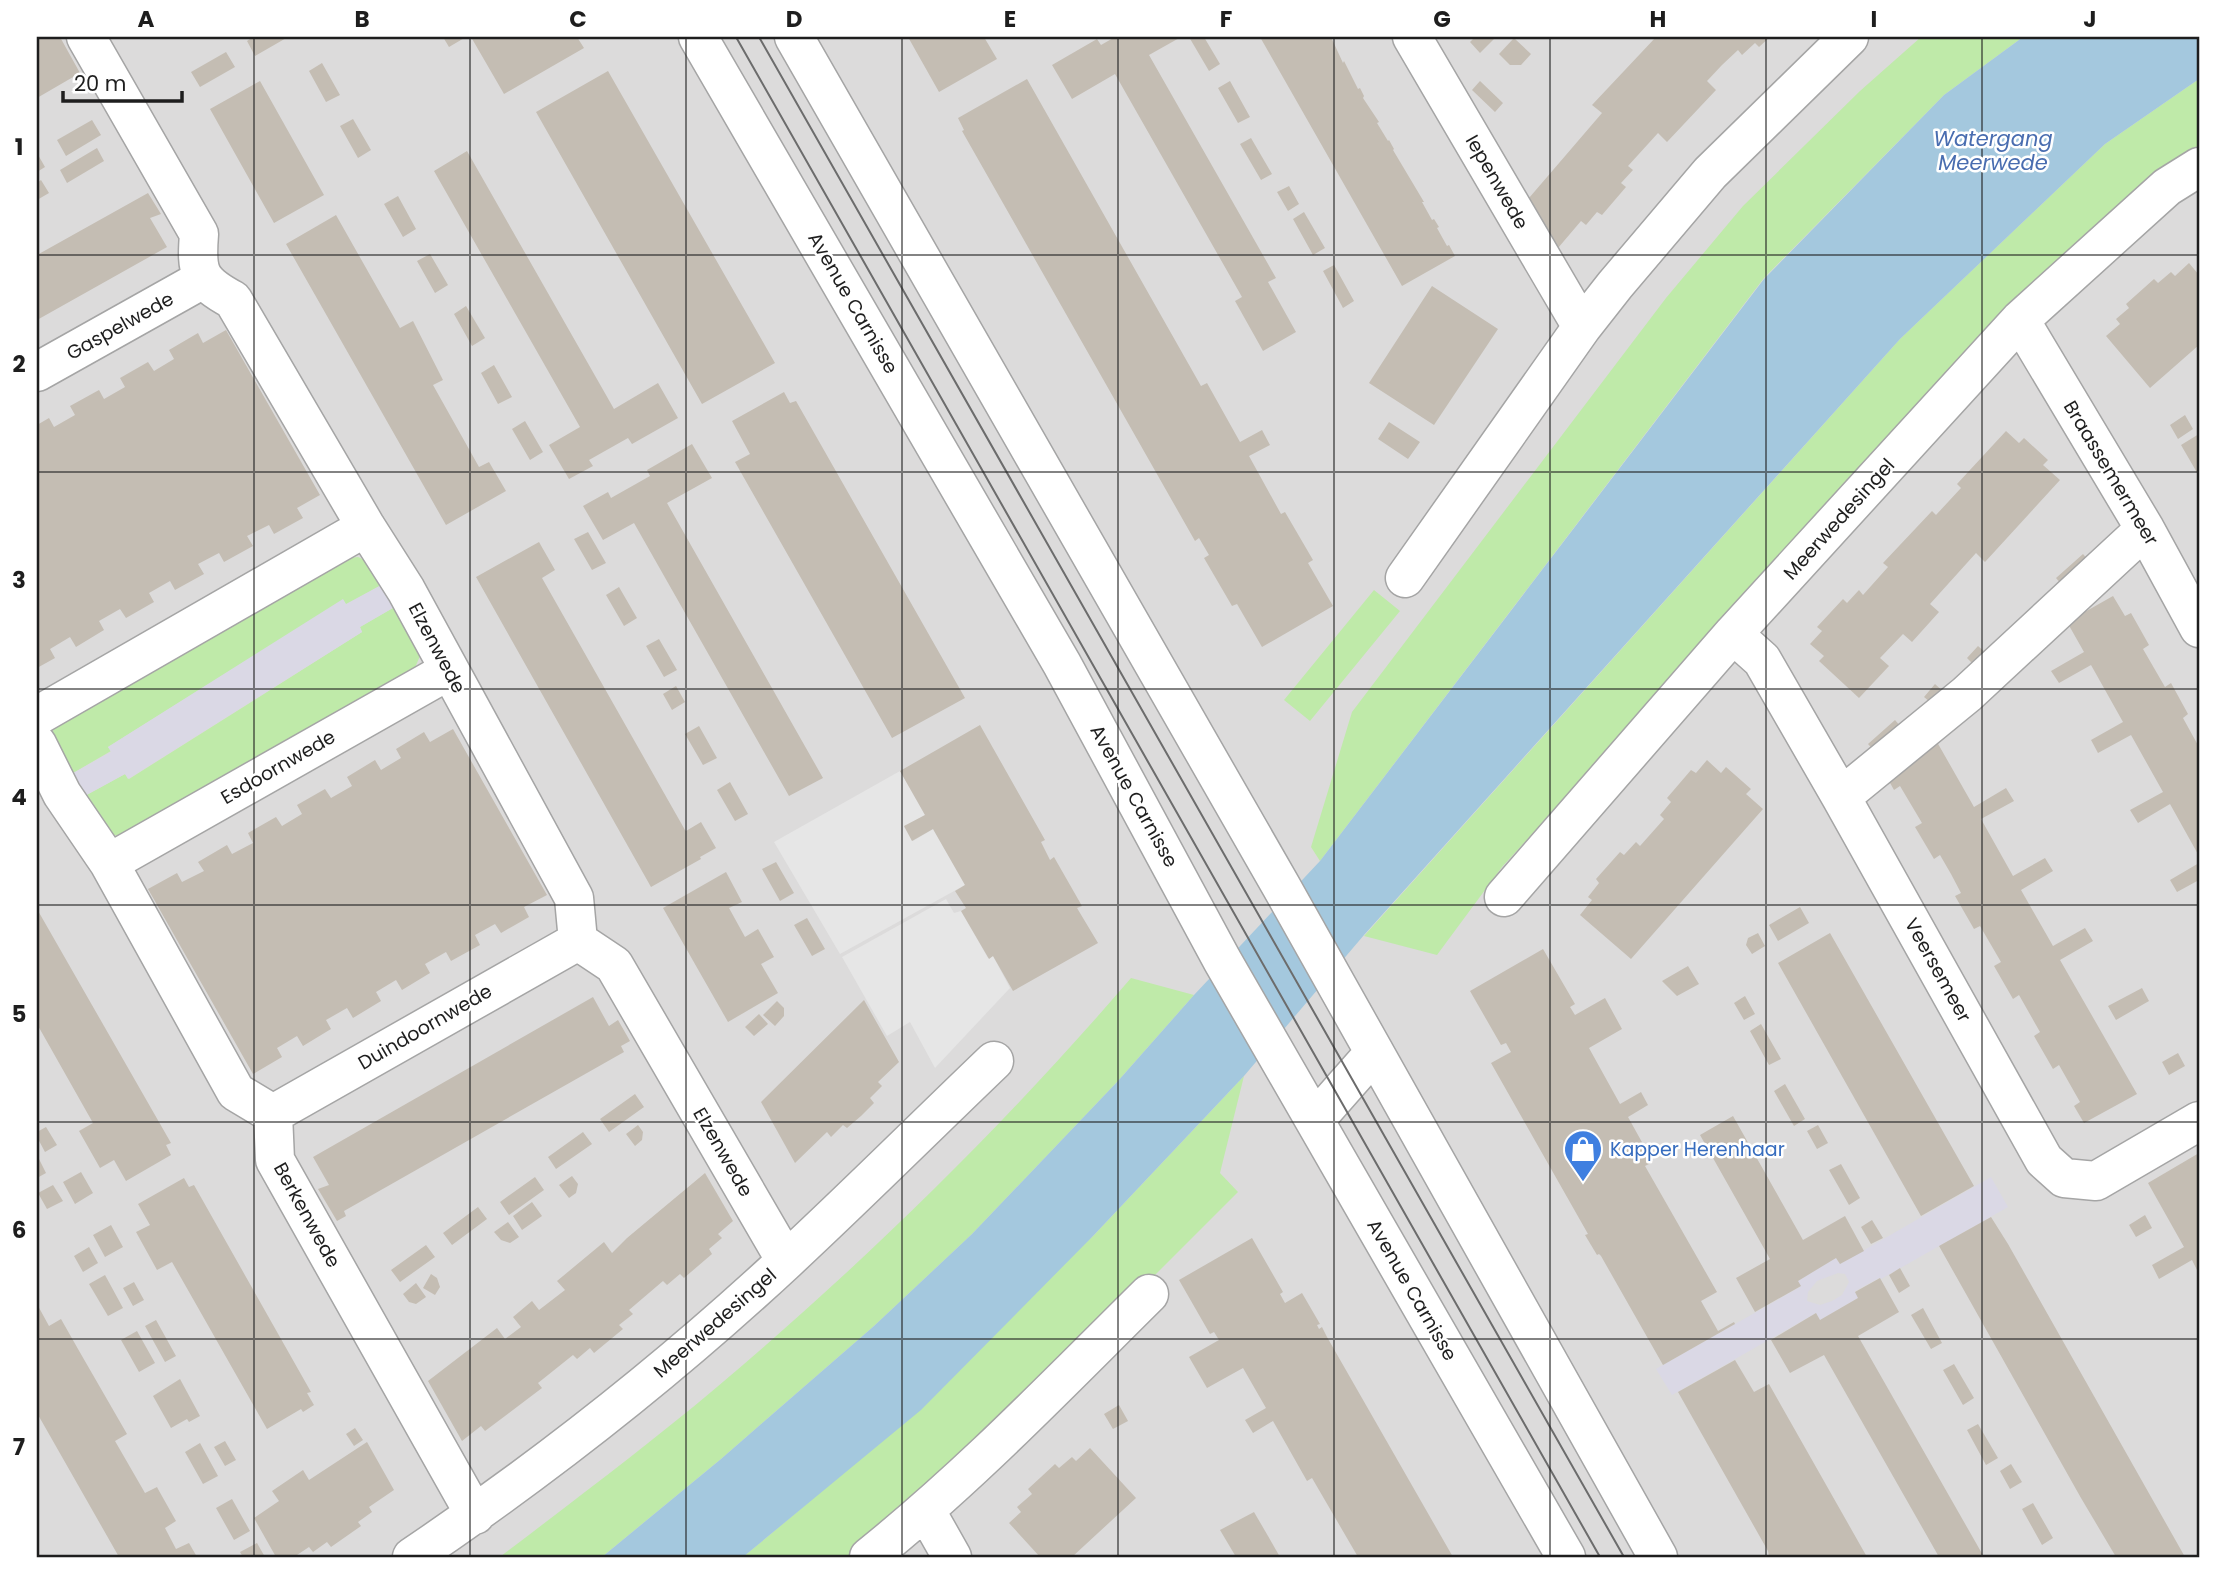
<svg xmlns="http://www.w3.org/2000/svg" width="2236" height="1594" font-family="Poppins,sans-serif">
  <style>
    .residential { fill: #dcdbdb }
    .grass { fill: #bfeaa9 }
    .parking { fill: #e6e6e6 }
    .plaza { fill: #dad8e5; fill-rule: evenodd }
    .water { fill: #a4c8de }
    .building { fill: #c4bdb3 }
    .lines { fill: none; stroke-linecap: round; stroke-linejoin: round }
    .street-casing { stroke: #a5a5a5; stroke-width: 41 }
    .street { stroke: #fff; stroke-width: 38 }
    .tram { stroke: #6c6c6c; stroke-width: 2 }
    .grid { fill: none; stroke: #1e1e1e; stroke-width: 2; stroke-opacity: 0.55 }
    .labels { text-anchor: middle; dominant-baseline: central; stroke-width: 5; stroke-linejoin: round; paint-order: stroke }
    .street-label { font-size: 19px; fill: #1e1e1e; stroke: #fff }
    .shop-label { font-size: 19px; fill: #366cbe; stroke: #fff; text-anchor: start }
    .water-label { font-size: 21px; font-style: italic; fill: #496db0; stroke: #fff }
    .neatline { fill: none; stroke: #1e1e1e; stroke-width: 2.5 }
    .grid-label { font-size: 23px; text-anchor: middle; font-weight: bold; fill: #1e1e1e }
  </style>
  <rect width="100%" height="100%" fill="#efede4"/>
  <path class="residential" d="M37,37H2199V1557H37Z"/>
  <path class="grass" d="M1921,37H2023L1944,95L1764,278L1320,861L1311,847L1352,712L1666,298L1743,206L1860,91Z
    M2199,79V145L2154,175L2020,299L1502,867L1437,955L1364,936L1900,339L2105,144Z
    M358,557L367,561L385,583L346,605L343,600L108,747L111,751L68,776L51,737L54,728L349,558Z
    M1374,590L1400,611L1310,721L1284,700Z
    M398,605L420,656L414,670L122,836L113,835L81,798L125,774L129,779L362,632L360,627Z
    M1131,978L1194,995L1118,1081L972,1234L874,1326L721,1459L602,1557H500C573,1501 647,1446 717,1387C865,1262 1005,1125 1131,978Z
    M1244,1076L1220,1173L1238,1192L1144,1286L852,1557H743L803,1507L1094,1235Z"/>
  <path class="parking" d="M900,771L925,815L904,827L913,841L933,829L965,885L840,954L774,842Z
    M946,899L954,913L961,911L988,958L993,956L1010,988L935,1068L910,1022L887,1036L842,957Z"/>
  <path class="plaza" d="M385,583L398,605L360,627L362,632L128,779L125,774L81,798L68,776L111,752L108,747L343,599L346,604Z
    M1991,1177L2008,1207L1881,1279L1879,1278L1855,1291L1858,1298L1820,1320L1816,1313L1672,1395L1656,1369L1800,1287L1798,1281L1817,1269L1836,1258L1840,1264ZM1838,1273L1845,1274L1849,1282L1842,1295L1832,1301L1820,1305L1807,1301L1808,1292L1817,1281Z"/>
  <path class="water" d="M2023,37H2199V79L2105,144L1900,339L1364,935L1244,1076L1094,1235L921,1410L743,1557H602L721,1459L874,1326L972,1234L1118,1081L1194,995L1320,861L1764,279L1944,95Z"/>
  <path class="building" d="M37,37H60L80,73L37,98Z
    M253,37H288L255,56L247,41Z
    M443,37H466L449,47Z
    M471,37H577L584,48L504,94Z
    M908,37H984L997,59L939,92Z
    M1115,37H1181L1149,55L1276,278L1268,282L1296,332L1263,351L1235,301L1242,297L1115,74L1072,99L1052,65L1097,39L1101,45Z
    M1189,37H1204L1220,64L1209,71Z
    M1260,37H1331L1343,63L1344,61L1358,89L1360,88L1364,96L1363,98L1379,122L1377,123L1388,141L1389,140L1394,149L1393,150L1424,202H1422L1432,220L1434,219L1439,227L1437,228L1447,246L1449,245L1455,256L1402,286Z
    M1475,37H1496L1480,53L1470,42Z
    M1656,37H1770L1759,47L1755,43L1742,55L1738,50L1722,65L1707,81L1716,90L1667,142L1658,133L1628,166L1633,170L1621,183L1626,187L1602,215L1597,212L1586,225L1581,221L1558,248L1529,198L1602,113L1592,105Z
    M1514,38L1531,54L1521,65H1510L1499,54Z
    M226,52L235,67L200,87L191,72Z
    M322,63L340,95L326,102L309,71Z
    M608,71L775,363L702,404L536,112Z
    M1027,79L1201,386L1207,383L1240,442L1262,430L1270,445L1249,456L1281,514L1285,512L1313,560L1308,563L1333,606L1262,647L1237,604L1232,606L1204,558L1209,555L1199,538L1195,541L962,131L964,130L958,118Z
    M260,81L324,195L274,223L210,109Z
    M1230,81L1250,117L1238,123L1218,88Z
    M1480,81L1503,103L1495,112L1472,90Z
    M353,119L371,150L358,158L340,126Z
    M92,120L101,135L66,156L57,140Z
    M1251,138L1272,174L1261,180L1240,144Z
    M97,148L104,161L67,183L60,170Z
    M467,151L614,409L658,383L678,418L632,444L628,438L589,460L593,466L569,479L549,445L580,427L434,171Z
    M37,153L45,167L37,172Z
    M41,180L49,193L37,200V183Z
    M1289,186L1299,204L1288,211L1277,192Z
    M148,193L161,214L150,218L167,247L37,320V255Z
    M398,196L416,229L403,237L384,204Z
    M1304,212L1325,248L1313,255L1293,219Z
    M336,215L400,328L413,321L443,380L433,385L479,467L489,462L506,491L446,525L286,244Z
    M430,254L448,285L435,293L417,261Z
    M2189,263L2199,275V345L2150,388L2106,336L2120,324L2116,319L2129,308L2126,304L2154,279L2158,283L2171,272L2175,276Z
    M1334,265L1354,301L1343,308L1323,271Z
    M1432,286L1498,329L1434,425L1369,383Z
    M466,306L485,338L472,346L454,314Z
    M226,330L320,495L297,508L303,518L274,534L269,525L247,536L253,546L224,562L219,553L198,564L204,574L175,590L170,581L149,593L154,602L126,618L120,609L99,621L104,630L76,647L70,637L50,649L55,658L37,668V425L49,418L54,427L75,415L70,406L99,390L104,399L125,387L120,378L148,362L154,371L174,359L169,350L198,333L203,343Z
    M494,365L512,397L498,404L481,373Z
    M784,392L790,403L796,401L965,698L892,738L735,462L750,454L732,421Z
    M2185,415L2193,429L2178,439L2170,425Z
    M525,421L543,452L530,460L512,429Z
    M1389,422L1420,442L1408,459L1378,439Z
    M2006,431L2019,443L2024,438L2048,460L2043,465L2060,480L1985,562L1976,553L1930,604L1939,612L1912,642L1903,634L1880,658L1889,666L1859,698L1819,661L1824,656L1810,644L1822,631L1817,627L1843,599L1847,603L1859,590L1863,595L1888,567L1883,563L1932,511L1936,515L1961,488L1957,484Z
    M2199,434V476L2181,445Z
    M692,444L712,478L667,503L823,778L789,796L634,523L603,540L583,506L608,492L611,498L650,476L647,470Z
    M588,532L606,563L592,570L574,539Z
    M539,542L555,570L542,578L685,830L686,831L701,822L716,848L700,857L701,859L651,887L476,577Z
    M2083,554L2095,568L2068,592L2056,578Z
    M619,587L637,618L624,626L606,595Z
    M2113,596L2125,616L2131,613L2149,645L2143,649L2165,687L2171,683L2188,714L2183,718L2199,747V856L2170,804L2138,823L2130,810L2163,792L2131,735L2098,753L2091,740L2123,722L2091,665L2059,683L2051,671L2084,652L2067,622Z
    M659,639L677,670L664,677L646,646Z
    M1978,646L1988,655L1977,668L1967,658Z
    M1935,684L1947,695L1936,707L1924,697Z
    M676,686L685,702L672,710L663,694Z
    M1895,720L1907,734L1881,758L1868,744Z
    M980,725L1045,840L1041,842L1050,860L1054,857L1082,906L1077,908L1098,943L1013,991L993,956L989,959L961,911L966,908L955,891L965,885L933,829L912,841L904,826L925,815L900,771Z
    M699,726L717,758L703,765L685,734Z
    M453,729L547,895L524,907L529,917L501,933L495,924L475,935L480,945L451,961L446,952L425,964L430,973L402,990L396,980L376,992L381,1001L353,1018L347,1008L326,1020L331,1029L303,1046L297,1036L277,1048L282,1057L253,1074L148,889L177,873L182,882L204,871L198,862L227,845L232,854L253,843L248,833L276,817L282,826L302,814L297,805L325,789L331,798L352,786L347,777L375,760L381,770L401,758L396,749L424,732L430,742Z
    M1937,742L1974,807L2006,788L2014,801L1981,819L2013,876L2045,858L2053,871L2021,890L2053,946L2085,928L2093,941L2060,960L2137,1094L2084,1123L2074,1106L2080,1102L2059,1065L2053,1069L2034,1036L2040,1032L2019,995L2013,999L1994,966L2001,962L1980,926L1974,929L1955,896L1961,893L1951,874L1940,855L1934,859L1915,827L1922,823L1900,786L1894,790L1884,772Z
    M1707,760L1721,773L1726,767L1751,789L1746,794L1763,809L1631,959L1580,915L1592,900L1588,897L1599,883L1596,879L1620,852L1624,855L1636,842L1640,846L1664,819L1660,815L1671,802L1667,798L1691,770L1696,773Z
    M730,782L748,814L735,821L717,790Z
    M776,862L794,893L780,901L762,869Z
    M2199,863V880L2177,892L2170,880Z
    M726,872L742,902L729,908L745,937L758,929L774,957L761,964L778,993L728,1022L663,908Z
    M1800,907L1809,923L1778,941L1769,925Z
    M37,909L171,1143L166,1145L171,1155L126,1181L114,1160L100,1168L79,1131L93,1123L37,1024Z
    M807,918L825,949L812,956L794,925Z
    M1758,933L1765,946L1752,954L1746,945L1748,938Z
    M1830,933L1974,1186L1921,1216L1778,963Z
    M1543,949L1575,1004L1570,1007L1575,1015L1605,998L1622,1029L1589,1048L1620,1104L1641,1092L1648,1105L1628,1117L1653,1162L1645,1166L1717,1292L1701,1301L1718,1331L1734,1322L1735,1324L1663,1365L1601,1256L1599,1254L1597,1255L1585,1235L1588,1234L1491,1063L1511,1052L1506,1043L1501,1045L1470,991Z
    M1688,966L1699,984L1677,996L1662,981Z
    M2142,988L2149,1001L2116,1020L2108,1006Z
    M1745,996L1755,1014L1744,1020L1734,1003Z
    M593,997L609,1026L618,1020L630,1041L621,1046L624,1052L344,1211L346,1216L337,1221L318,1189L329,1185L313,1157Z
    M864,1000L899,1062L878,1082L882,1086L870,1098L874,1103L861,1116L847,1128L843,1125L831,1137L827,1132L795,1163L761,1102Z
    M777,1001L784,1008V1016L775,1026L763,1015Z
    M759,1014L768,1024L754,1036L745,1027Z
    M1761,1024L1781,1059L1769,1065L1750,1031Z
    M2178,1053L2185,1066L2169,1075L2162,1062Z
    M1785,1084L1805,1119L1794,1126L1774,1091Z
    M635,1094L644,1107L609,1132L600,1119Z
    M1733,1116L1803,1240L1845,1216L1864,1251L1840,1264L1836,1258L1798,1281L1801,1286L1755,1312L1736,1278L1770,1259L1700,1135Z
    M638,1125L643,1132L642,1140L635,1146L626,1134Z
    M1818,1125L1828,1143L1817,1149L1807,1131Z
    M46,1127L57,1145L45,1152L37,1137V1132Z
    M583,1132L592,1144L556,1169L548,1157Z
    M2199,1153V1274L2192,1260L2159,1279L2152,1265L2184,1247L2148,1183Z
    M37,1155L46,1173L37,1178Z
    M1841,1164L1860,1198L1849,1205L1829,1170Z
    M81,1172L93,1193L75,1204L63,1182Z
    M705,1173L733,1221L718,1234L722,1238L709,1249L712,1254L684,1278L680,1274L667,1285L663,1281L629,1310L633,1314L619,1325L623,1329L594,1353L590,1348L577,1359L573,1355L538,1383L542,1388L485,1431L481,1426L462,1441L428,1381L497,1328L505,1339L521,1327L513,1317L532,1301L539,1310L565,1290L557,1281L604,1242L612,1253L627,1238Z
    M572,1176L578,1184L576,1193L569,1198L559,1185Z
    M535,1177L544,1190L509,1215L500,1202Z
    M184,1178L189,1187L194,1185L311,1392L307,1393L314,1405L303,1412L301,1409L267,1429L172,1262L157,1270L136,1232L150,1225L138,1204Z
    M53,1185L63,1201L47,1209L38,1193Z
    M532,1202L542,1216L522,1230L513,1216Z
    M478,1207L487,1219L452,1245L443,1233Z
    M2145,1215L2152,1228L2136,1237L2129,1225Z
    M1991,1217L2008,1244L2185,1557H2116L2081,1498L1939,1246Z
    M1872,1220L1883,1238L1871,1244L1861,1227Z
    M508,1222L519,1237L510,1243L501,1240L494,1232Z
    M111,1225L123,1247L105,1257L93,1235Z
    M1252,1238L1283,1292L1280,1294L1285,1303L1302,1293L1320,1324L1317,1325L1319,1329L1322,1327L1327,1337L1453,1557H1358L1312,1478L1307,1481L1273,1421L1253,1433L1245,1420L1266,1408L1243,1368L1207,1388L1189,1357L1219,1340L1214,1332L1210,1334L1179,1280Z
    M426,1245L435,1257L400,1282L391,1270Z
    M89,1247L98,1263L83,1272L74,1256Z
    M1900,1268L1910,1286L1899,1293L1889,1275Z
    M431,1274L437,1278L440,1287L435,1295L423,1288Z
    M105,1275L123,1308L108,1316L89,1284Z
    M1880,1278L1899,1312L1858,1336L1984,1557H1939L1824,1355L1790,1373L1771,1340L1816,1313L1820,1320L1858,1298L1855,1292Z
    M134,1282L144,1300L133,1306L123,1288Z
    M416,1283L426,1297L416,1304L409,1302L403,1294Z
    M37,1304L49,1326L61,1319L78,1349L127,1434L115,1441L145,1493L157,1487L158,1489L176,1521L165,1528L176,1549L189,1543L197,1557H119L37,1413Z
    M1923,1308L1942,1343L1931,1349L1911,1315Z
    M156,1320L176,1356L165,1362L145,1326Z
    M137,1331L155,1363L139,1372L121,1340Z
    M1735,1360L1754,1392L1769,1384L1867,1557H1769L1768,1551L1678,1392Z
    M1954,1364L1974,1398L1963,1405L1943,1370Z
    M180,1379L200,1416L189,1422L187,1419L171,1428L153,1396Z
    M1119,1405L1128,1421L1113,1429L1104,1414Z
    M1978,1424L1998,1458L1986,1465L1967,1430Z
    M355,1428L363,1440L354,1446L346,1434Z
    M225,1441L236,1460L225,1466L214,1447Z
    M367,1442L394,1490L369,1507L372,1512L358,1522L361,1526L331,1547L327,1542L313,1552L309,1547L294,1557H276L254,1518L279,1501L272,1491L303,1470L309,1480Z
    M200,1443L218,1476L203,1484L185,1452Z
    M1090,1448L1136,1498L1072,1557H1040L1009,1523L1021,1512L1017,1507L1032,1494L1028,1489L1041,1477L1055,1464L1059,1468L1072,1457L1076,1461Z
    M2011,1464L2022,1482L2010,1489L2000,1471Z
    M232,1499L250,1531L234,1540L216,1508Z
    M2033,1503L2053,1538L2042,1545L2022,1509Z
    M1254,1512L1268,1536L1280,1557H1236L1220,1530Z
    M257,1543L265,1557H243L240,1552Z"/>
  <g class="lines">
    <defs>
      <path id="street" d="M86,37L199,234C196,272 198,281 233,300L366,527L406,590L574,898L578,941L614,965L786,1261
        M698,37L1062,664L1222,960L1566,1557
        M794,37L1281,886L1658,1557
        M1412,37L1582,327
        M2020,320L2145,529L2199,628
        M37,372L203,279
        M1405,578L1582,327L1615,285L1710,173L1849,37
        M1733,634L1762,660L1841,797L2044,1160L2064,1178L2096,1181L2199,1121
        M37,716L366,527
        M37,744L62,794L109,863L236,1092L273,1114L275,1160L475,1515
        M1841,797L1967,694L2145,529
        M109,863L448,671
        M1504,897L1733,634L2020,320L2167,187L2199,167
        M273,1114L578,941
        M1315,1120L1374,1053
        M926,1511L952,1557
        M412,1557C544,1468 671,1368 787,1260C857,1195 925,1127 994,1061
        M869,1557C969,1477 1058,1384 1149,1294"/>
    </defs>
    <use href="#street" class="street-casing"/>
    <use href="#street" class="street"/>
    <path class="tram" d="M736,37L1600,1557
      M759,37L1624,1557"/>
  </g>
  <path class="grid" d="M254,37V1557M470,37V1557M686,37V1557M902,37V1557M1118,37V1557M1334,37V1557M1550,37V1557M1766,37V1557M1982,37V1557M37,255H2199M37,472H2199M37,689H2199M37,905H2199M37,1122H2199M37,1339H2199"/>
  <defs>
    <symbol id="shop-pin" viewBox="-11 -11 22 30"><path d="M0 17L-7.5 6A9.5 9.5 0 1 1 7.5 6Z" fill="#3f7fe0" stroke="#fff"/><path d="M-5-2.5h2.3a2.7 3.5 0 0 1 5.4 0H5L5.5 6h-11ZM-1.5-2.5h3a1.5 2.3 0 0 0-3 0Z" fill="#fff"/></symbol>
  </defs>
  <g fill-rule="evenodd">
    <use href="#shop-pin" x="1561" y="1127" width="44" height="60"/>
  </g>
  <g class="labels">
    <g class="street-label">
      <text transform="translate(1497 182) rotate(60)">Iepenwede</text>
      <text transform="translate(853 303) rotate(60)">Avenue Carnisse</text>
      <text transform="translate(120 326) rotate(-29)">Gaspelwede</text>
      <text transform="translate(2111 473) rotate(59)">Braassemermeer</text>
      <text transform="translate(1839 519) rotate(-48)">Meerwedesingel</text>
      <text transform="translate(437 648) rotate(62)">Elzenwede</text>
      <text transform="translate(278 767) rotate(-30)">Esdoornwede</text>
      <text transform="translate(1134 796) rotate(61)">Avenue Carnisse</text>
      <text transform="translate(1938 970) rotate(61)">Veersemeer</text>
      <text transform="translate(425 1027) rotate(-30)">Duindoornwede</text>
      <text transform="translate(723 1152) rotate(60)">Elzenwede</text>
      <text transform="translate(307 1215) rotate(61)">Berkenwede</text>
      <text transform="translate(1412 1290) rotate(60)">Avenue Carnisse</text>
      <text transform="translate(715 1323) rotate(-41)">Meerwedesingel</text>
    </g>
    <g class="shop-label">
      <text x="1610" y="1149">Kapper Herenhaar</text>
    </g>
    <g class="water-label">
      <text x="1993" y="138">Watergang<tspan x="1993" dy="24">Meerwede</tspan></text>
    </g>
  </g>
  <rect width="2236" height="1594" fill="none" stroke="#ffffff" stroke-width="77"/>
  <path d="M63 91v10h119v-10" fill="none" stroke="#1e1e1e" stroke-width="3.5"/>
  <text x="74" y="91" font-size="21" fill="#1e1e1e" stroke="#ffffff" stroke-width="5" paint-order="stroke">20 m</text>
  <rect x="38" y="38" width="2160" height="1518" class="neatline"/>
  <g class="grid-label">
    <text x="146" y="27">A</text>
    <text x="362" y="27">B</text>
    <text x="578" y="27">C</text>
    <text x="794" y="27">D</text>
    <text x="1010" y="27">E</text>
    <text x="1226" y="27">F</text>
    <text x="1442" y="27">G</text>
    <text x="1658" y="27">H</text>
    <text x="1874" y="27">I</text>
    <text x="2090" y="27">J</text>
    <text x="19" y="155">1</text>
    <text x="19" y="372">2</text>
    <text x="19" y="588">3</text>
    <text x="19" y="805">4</text>
    <text x="19" y="1022">5</text>
    <text x="19" y="1238">6</text>
    <text x="19" y="1455">7</text>
  </g>
</svg>
